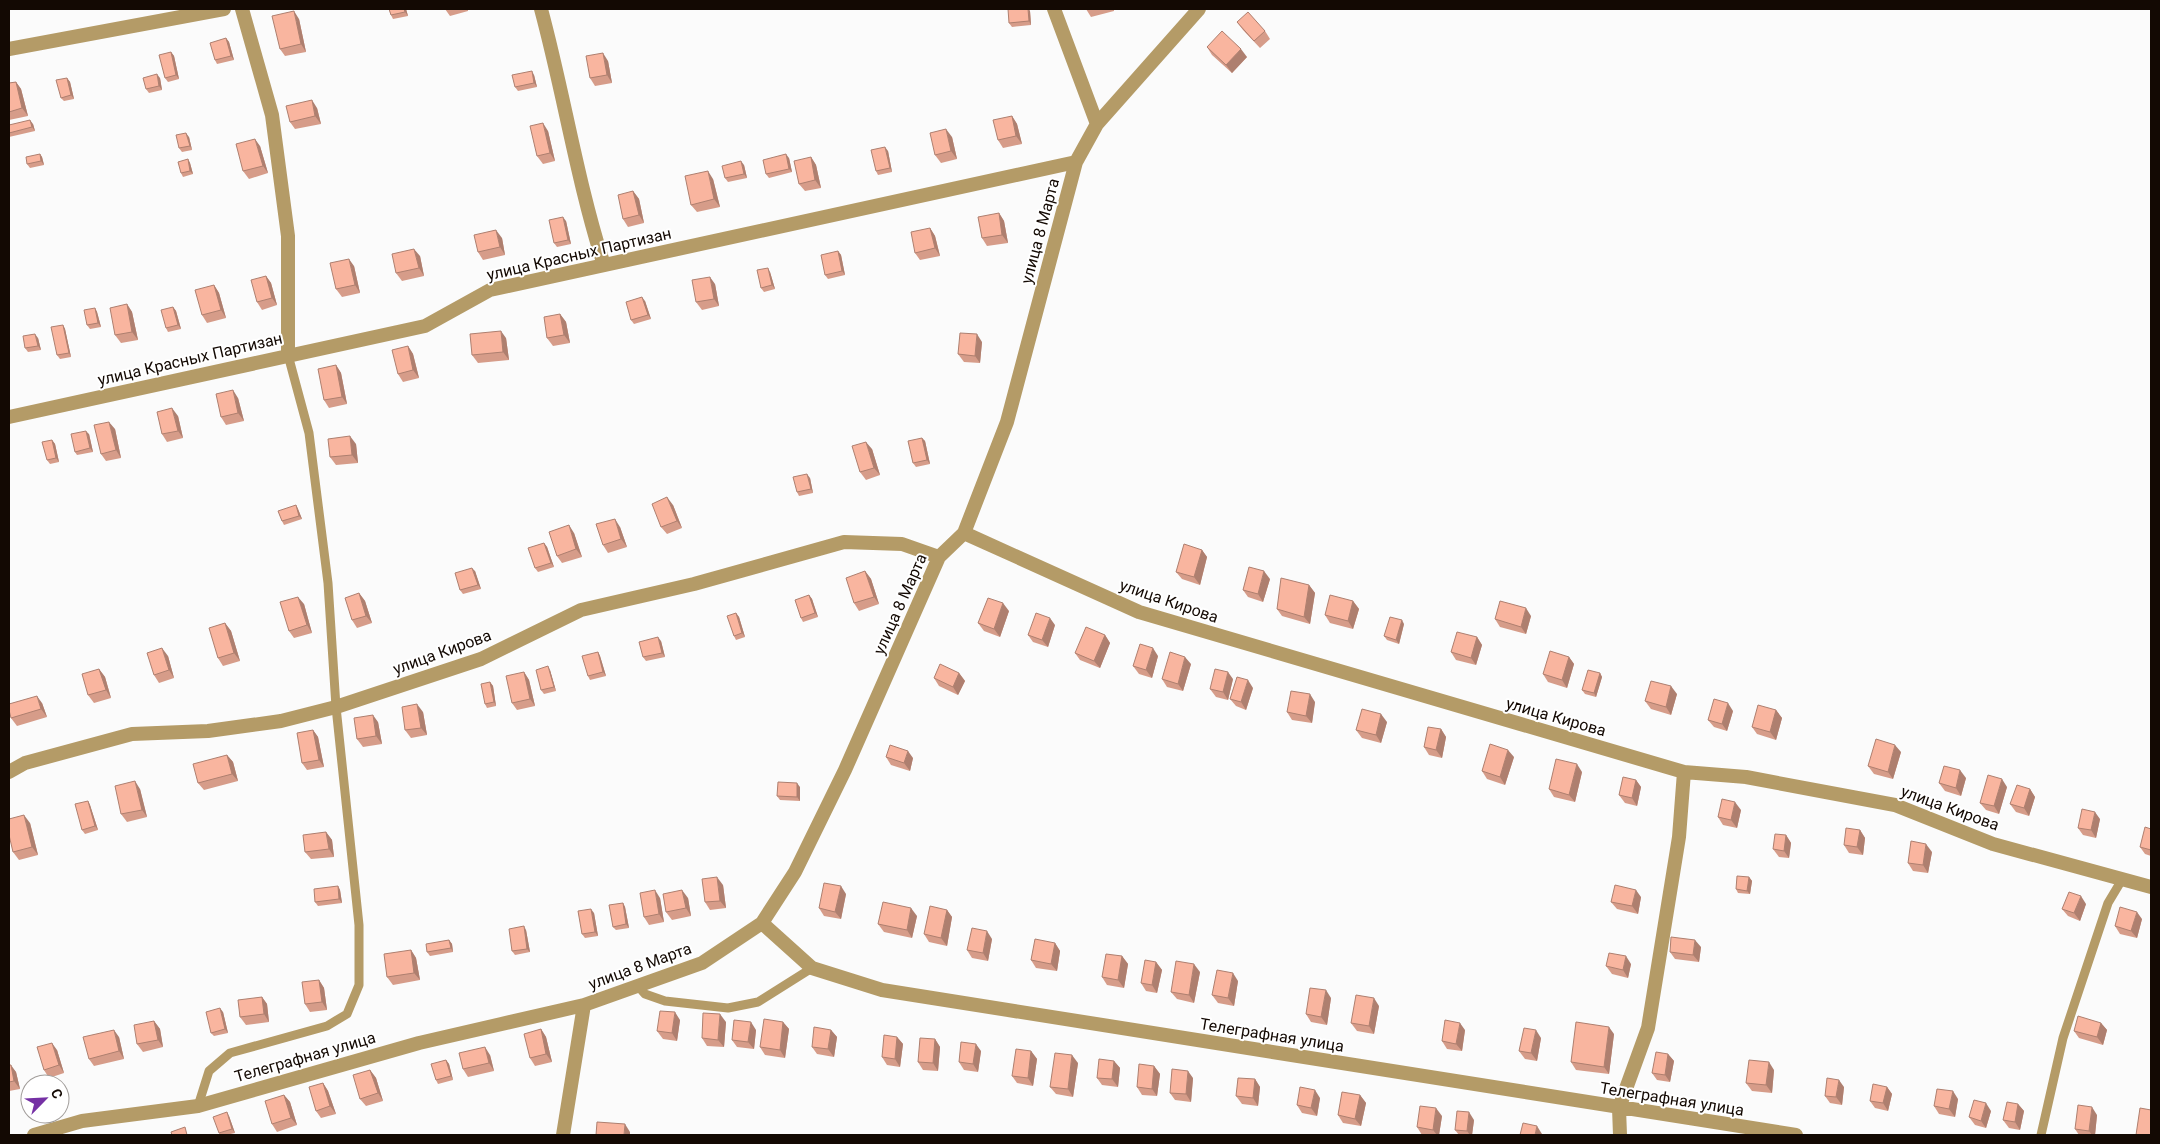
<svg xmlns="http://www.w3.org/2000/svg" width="2160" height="1144" font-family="Roboto,sans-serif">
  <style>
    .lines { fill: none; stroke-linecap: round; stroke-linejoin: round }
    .service { stroke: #b49b67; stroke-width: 9 }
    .minor { stroke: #b49b67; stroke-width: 14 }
    .wall { fill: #d69c89 }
    .shaded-wall { fill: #ae7f6f }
    .building { fill: #f9b59f; stroke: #ae7f6f }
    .labels { text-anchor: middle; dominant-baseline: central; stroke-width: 4; stroke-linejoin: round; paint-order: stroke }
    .street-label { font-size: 16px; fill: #130903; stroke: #fff }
  </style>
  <rect width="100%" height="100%" fill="#fbfbfb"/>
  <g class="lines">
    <path class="service" d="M638,986L645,994L665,1001L728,1008L758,1002L812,968
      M198,1106L209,1071L230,1053L327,1026L347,1014L359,985V925L336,707L328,583L309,433L288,355
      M2041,1135L2063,1038L2108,903L2123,878"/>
    <path class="minor" d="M242,9L272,115L288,236V355
      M541,9C564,94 577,181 604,265
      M1054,9L1097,124
      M9,49L224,9
      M9,417L425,326L490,290L1076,162
      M964,533L1139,612L1684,772L1746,777L1895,805L1993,844L2151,887
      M9,772L25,763L132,734L208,731L281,721L336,707L481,659L581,610L694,584L844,542L902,544L939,557
      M762,923L812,968L882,990L1796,1135
      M34,1135L82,1121L198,1106L419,1043L584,1005
      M563,1135L584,1005L702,963L762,923L795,872L845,770L939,557L964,533L1007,422L1076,162L1097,124L1199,9
      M1620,1135L1619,1108L1648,1028L1679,837L1684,772"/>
  </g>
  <path class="wall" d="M389,9H406L408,16L393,19L391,15Z
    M445,9H468V11L450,16Z
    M1086,9H1114V11L1091,17Z
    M1030,11L1031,25L1012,27L1009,23Z
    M299,19L306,52L285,56L280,49Z
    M1237,22L1265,31L1270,39L1260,48L1243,30Z
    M226,38L229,42L234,60L217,64L215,60Z
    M1207,47L1247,57L1232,73L1212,55Z
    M171,52L174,56L179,79L168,82L165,78Z
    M608,61L612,83L595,86L590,78Z
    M534,75L537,87L518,91L515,87Z
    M67,78L70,82L74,99L64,101L61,98Z
    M160,78L162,90L149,93L146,89Z
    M16,82L21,89L28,116L9,120V83Z
    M317,108L321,124L295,129L290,122Z
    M1012,116L1017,124L1022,144L1003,148L998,140Z
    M33,124L35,131L9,137V125Z
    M548,131L555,161L543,164L537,156Z
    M189,137L192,150L182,152L179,148Z
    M952,137L957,159L941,163L935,155Z
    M260,146L268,173L249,179L243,171Z
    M888,151L892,172L878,175L876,171Z
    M40,154L42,157L44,165L30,168L27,164Z
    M811,157L816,165L821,188L805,191L799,184Z
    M789,158L792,172L769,178L766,174Z
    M188,159L190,163L193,174L183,177L181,173Z
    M744,165L747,178L728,182L725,178Z
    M713,179L720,207L697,212L691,205Z
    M633,191L639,199L644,223L628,227L623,219Z
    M999,213L1004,221L1008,243L987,246L982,238Z
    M566,221L571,244L557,247L554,243Z
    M930,228L935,236L940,256L920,260L915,253Z
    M502,238L505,255L483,260L478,252Z
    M838,251L841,255L845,275L828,279L825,275Z
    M420,256L424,276L402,281L396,273Z
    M354,266L360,293L342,297L336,289Z
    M770,272L775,289L764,292L761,288Z
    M266,276L271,283L277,305L262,310L257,302Z
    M715,284L719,306L702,310L696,302Z
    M214,285L219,293L226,318L207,323L202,315Z
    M645,301L651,319L634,324L631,320Z
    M127,304L132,312L138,340L121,343L115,335Z
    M173,307L176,311L181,329L168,332L166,328Z
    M95,308L97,312L101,327L90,329L87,325Z
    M560,314L566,322L570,343L553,346L547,338Z
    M63,325L65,329L71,357L60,359L57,355Z
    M38,338L41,350L28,352L25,348Z
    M506,338L509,360L478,363L472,355Z
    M982,342L980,363L964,362L958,354Z
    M408,346L413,354L419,378L403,382L398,374Z
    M336,365L341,373L347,404L329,408L324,400Z
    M238,398L244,421L226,425L221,417Z
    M178,416L183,438L167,442L162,434Z
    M115,429L121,458L106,461L101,454Z
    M89,434L93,452L77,455L75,452Z
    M922,438L925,441L930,464L916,467L913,463Z
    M52,440L55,444L59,462L50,464L47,460Z
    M356,444L358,463L336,465L330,457Z
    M872,449L880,475L866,480L860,472Z
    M810,478L813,493L799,496L797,492Z
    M296,505L298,509L302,519L284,525L282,521Z
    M673,505L682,528L667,534L661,527Z
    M620,527L627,547L608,553L603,545Z
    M574,533L582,557L562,563L557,556Z
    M544,543L547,547L554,567L538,572L535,568Z
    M1202,550L1207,557L1200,585L1182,579L1176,572Z
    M475,571L481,589L463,594L460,590Z
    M865,571L871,579L879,604L859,611L854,603Z
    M1270,579L1263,602L1248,597L1243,590Z
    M1309,585L1315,593L1310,624L1282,616L1277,609Z
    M359,593L365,601L372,623L357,628L352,620Z
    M809,595L812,599L818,617L803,622L801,618Z
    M1353,601L1359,609L1353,629L1330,623L1325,615Z
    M304,604L312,633L294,638L289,631Z
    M1009,611L1000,637L984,631L978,623Z
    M736,613L739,617L745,637L736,640L734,636Z
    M1531,616L1526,634L1500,627L1495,619Z
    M225,623L231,631L240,661L223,666L218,658Z
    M1404,624L1399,644L1387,640L1384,636Z
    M1055,625L1048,647L1033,642L1028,635Z
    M1105,635L1110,643L1100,668L1080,660L1075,653Z
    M1477,637L1482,645L1476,665L1456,660L1451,652Z
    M661,641L665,657L646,661L643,657Z
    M598,652L600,656L606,676L590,680L588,676Z
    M168,656L174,678L159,683L154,675Z
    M1158,656L1152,678L1139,674L1133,666Z
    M1569,657L1574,664L1567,688L1548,682L1543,674Z
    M1191,664L1183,691L1167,687L1162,679Z
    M99,669L105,677L111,698L94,703L88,695Z
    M550,670L556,691L544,694L541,690Z
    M524,672L529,680L535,706L517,710L512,703Z
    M959,673L965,681L958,695L939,686L934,678Z
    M1600,673L1602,677L1596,697L1585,694L1582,690Z
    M1233,679L1228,700L1216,697L1210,689Z
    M490,682L493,686L496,706L487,708L485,704Z
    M1253,688L1246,710L1236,706L1230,699Z
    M1677,694L1671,715L1651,709L1645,701Z
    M1315,702L1312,723L1292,720L1287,712Z
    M42,703L47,717L17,726L11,718Z
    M1776,710L1782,718L1776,740L1757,734L1752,727Z
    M1733,711L1727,731L1714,727L1708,720Z
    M423,712L427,735L411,738L405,730Z
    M378,722L382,744L363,747L357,739Z
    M1387,722L1381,743L1362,738L1356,730Z
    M1441,729L1446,737L1442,758L1429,755L1424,747Z
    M313,730L318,737L324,767L307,770L302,763Z
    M1901,752L1893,779L1874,774L1868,766Z
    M227,755L233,762L238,781L204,790L198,783Z
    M886,757L913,758L910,771L891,765Z
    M1514,757L1505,785L1487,779L1482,771Z
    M1582,772L1575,802L1554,797L1549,789Z
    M1966,778L1961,796L1945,791L1939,783Z
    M1636,780L1641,787L1637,806L1625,803L1619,795Z
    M800,787V801L780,800L777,796Z
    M2007,787L1999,814L1986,810L1980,803Z
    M140,789L147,817L127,822L121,814Z
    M2030,789L2035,797L2029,816L2016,812L2010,804Z
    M88,801L90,805L98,830L85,834L82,830Z
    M1741,810L1737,828L1723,825L1718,817Z
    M2100,819L2096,838L2083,835L2078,828Z
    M30,823L38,855L19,860L13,852Z
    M2151,829V856L2145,854L2140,847Z
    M1860,830L1865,838L1863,855L1849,853L1844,845Z
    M326,832L332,840L334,857L311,859L305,852Z
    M1786,835L1791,843L1789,858L1779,857L1773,849Z
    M1932,852L1928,873L1913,871L1908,863Z
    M1749,877L1752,881L1750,894L1738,893L1736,889Z
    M723,885L726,908L710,910L705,902Z
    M338,886L340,890L342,903L318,906L315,902Z
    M846,894L841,919L824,916L819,908Z
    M1641,897L1638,914L1617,909L1611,902Z
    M660,898L664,922L649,925L644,917Z
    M688,898L691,916L672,920L666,912Z
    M623,903L625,907L629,928L616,930L613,927Z
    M2086,904L2080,921L2068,916L2062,909Z
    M947,910L952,917L947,946L929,942L924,934Z
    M594,913L598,936L585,938L582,934Z
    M917,916L912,938L884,932L878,924Z
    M2142,919L2137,938L2120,934L2115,926Z
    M526,930L530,952L515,955L512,951Z
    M992,939L988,961L972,958L967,950Z
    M449,940L452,944L453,952L430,956L427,952Z
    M1055,943L1060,951L1057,971L1036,968L1031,960Z
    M1701,947L1699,962L1675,959L1670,952Z
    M411,950L416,958L420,980L393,985L387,977Z
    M1122,956L1128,964L1124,988L1107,985L1102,977Z
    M1156,962L1162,970L1157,993L1146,991L1141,983Z
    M1631,964L1628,978L1612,974L1606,966Z
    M1200,972L1194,1003L1177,999L1171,992Z
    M319,980L324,988L327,1010L310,1012L305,1004Z
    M1238,981L1234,1006L1218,1003L1212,995Z
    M262,997L267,1004L269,1022L246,1025L240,1017Z
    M1331,998L1327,1025L1311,1022L1306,1014Z
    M1379,1006L1374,1034L1357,1031L1351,1023Z
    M223,1012L228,1033L214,1036L211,1033Z
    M680,1020L677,1041L663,1039L657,1031Z
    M154,1021L160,1029L163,1047L143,1052L137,1044Z
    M726,1022L724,1047L707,1046L702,1038Z
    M783,1022L789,1029L785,1058L765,1055L760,1047Z
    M2101,1023L2107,1030L2103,1045L2079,1038L2074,1031Z
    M541,1029L546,1037L552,1062L535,1066L530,1058Z
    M756,1030L754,1049L737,1047L732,1040Z
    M831,1030L837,1037L834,1057L817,1054L812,1047Z
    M1465,1030L1462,1051L1447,1049L1442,1041Z
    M1614,1034L1609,1074L1576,1070L1571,1062Z
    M119,1037L124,1059L94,1066L89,1059Z
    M897,1037L903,1044L900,1067L887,1065L882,1057Z
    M1541,1038L1537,1061L1525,1059L1519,1051Z
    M935,1039L940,1047L938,1071L923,1070L918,1062Z
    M57,1050L64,1073L49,1078L44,1070Z
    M981,1051L978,1072L964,1070L959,1062Z
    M1031,1051L1037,1059L1033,1086L1017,1083L1012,1076Z
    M1668,1054L1674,1061L1670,1082L1657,1080L1652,1073Z
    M490,1055L494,1071L468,1077L463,1069Z
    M446,1060L449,1064L453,1080L438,1084L436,1080Z
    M1114,1061L1120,1068L1118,1087L1102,1085L1097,1078Z
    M1078,1063L1073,1097L1056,1094L1050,1087Z
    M9,1065L16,1072L20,1089L9,1091Z
    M1154,1066L1160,1074L1157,1096L1142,1095L1137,1087Z
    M370,1070L376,1078L383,1101L366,1106L360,1099Z
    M1774,1070L1772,1093L1752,1091L1746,1083Z
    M1193,1078L1191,1102L1175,1100L1170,1093Z
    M1255,1079L1260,1087L1258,1106L1242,1104L1236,1096Z
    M323,1083L328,1091L336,1114L321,1118L316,1111Z
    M1844,1087L1842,1105L1830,1103L1825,1096Z
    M1887,1087L1892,1094L1888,1111L1875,1108L1870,1101Z
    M284,1095L290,1102L297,1125L277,1132L272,1124Z
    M1360,1095L1366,1103L1361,1126L1343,1123L1338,1115Z
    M1320,1098L1317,1116L1302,1113L1297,1105Z
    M1958,1099L1955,1117L1939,1114L1934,1106Z
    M2018,1104L2024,1111L2020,1130L2009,1128L2003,1120Z
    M1991,1111L1986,1128L1975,1125L1969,1117Z
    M2097,1115L2095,1135H2079L2075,1129Z
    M229,1116L235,1133L226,1135H220L219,1133Z
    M1442,1116L1439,1135H1422L1417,1127Z
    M1474,1120L1472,1135H1459L1455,1130Z"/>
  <path class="shaded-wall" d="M404,9H406L408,16L405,12Z
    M1028,9H1029L1030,11L1031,25L1029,21Z
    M294,11L299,19L306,52L301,44Z
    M226,38L229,42L234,60L231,56Z
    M1241,49L1247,57L1232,73L1226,65Z
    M171,52L174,56L179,79L176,75Z
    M603,53L608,61L612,83L607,75Z
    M532,71L534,75L537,87L534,83Z
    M157,74L160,78L162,90L159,86Z
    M67,78L70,82L74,99L71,95Z
    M16,82L21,89L28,116L22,108Z
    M312,100L317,108L321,124L315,116Z
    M1012,116L1017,124L1022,144L1016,136Z
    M30,120L33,124L35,131L32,127Z
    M543,123L548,131L555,161L550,153Z
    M946,129L952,137L957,159L951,151Z
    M186,133L189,137L192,150L190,146Z
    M255,139L260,146L268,173L263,166Z
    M885,147L888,151L892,172L890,168Z
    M40,154L42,157L44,165L41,161Z
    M786,154L789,158L792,172L789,169Z
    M811,157L816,165L821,188L815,180Z
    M188,159L190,163L193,174L190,171Z
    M741,161L744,165L747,178L744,174Z
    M708,171L713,179L720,207L714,199Z
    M633,191L639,199L644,223L639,215Z
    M999,213L1004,221L1008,243L1002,235Z
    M563,217L566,221L571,244L568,240Z
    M930,228L935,236L940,256L935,248Z
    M496,230L502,238L505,255L500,247Z
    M414,249L420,256L424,276L419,268Z
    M838,251L841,255L845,275L842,271Z
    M349,259L354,266L360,293L355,285Z
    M768,268L770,272L775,289L772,285Z
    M266,276L271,283L277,305L272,298Z
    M710,277L715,284L719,306L714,299Z
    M214,285L219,293L226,318L221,310Z
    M642,297L645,301L651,319L648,315Z
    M127,304L132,312L138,340L132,332Z
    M173,307L176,311L181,329L178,325Z
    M95,308L97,312L101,327L98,323Z
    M560,314L566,322L570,343L564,335Z
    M63,325L65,329L71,357L69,353Z
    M501,331L506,338L509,360L503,352Z
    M35,334L38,338L41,350L38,346Z
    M977,334L982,342L980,363L975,356Z
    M408,346L413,354L419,378L413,370Z
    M336,365L341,373L347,404L342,397Z
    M233,390L238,398L244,421L238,413Z
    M172,408L178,416L183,438L178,431Z
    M109,422L115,429L121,458L116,450Z
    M86,431L89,434L93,452L90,448Z
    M350,436L356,444L358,463L352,455Z
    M922,438L925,441L930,464L927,460Z
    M52,440L55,444L59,462L56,458Z
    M866,442L872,449L880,475L874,468Z
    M807,474L810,478L813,493L811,489Z
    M667,497L673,505L682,528L677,521Z
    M296,505L298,509L302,519L299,516Z
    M615,519L620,527L627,547L621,539Z
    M569,525L574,533L582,557L576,549Z
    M544,543L547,547L554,567L551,563Z
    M1202,550L1207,557L1200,585L1194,577Z
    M472,568L475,571L481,589L478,585Z
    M865,571L871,579L879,604L874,597Z
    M1264,571L1270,579L1263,602L1258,594Z
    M1309,585L1315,593L1310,624L1304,617Z
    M359,593L365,601L372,623L366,616Z
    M809,595L812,599L818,617L815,613Z
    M298,597L304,604L312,633L307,625Z
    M1353,601L1359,609L1353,629L1348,621Z
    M1003,603L1009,611L1000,637L994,629Z
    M1526,608L1531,616L1526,634L1521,627Z
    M736,613L739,617L745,637L742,633Z
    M1050,618L1055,625L1048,647L1042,640Z
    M1402,620L1404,624L1399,644L1396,640Z
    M225,623L231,631L240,661L234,653Z
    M1105,635L1110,643L1100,668L1094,661Z
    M658,637L661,641L665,657L662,653Z
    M1477,637L1482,645L1476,665L1471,658Z
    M162,648L168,656L174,678L169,670Z
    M1153,648L1158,656L1152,678L1146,670Z
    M598,652L600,656L606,676L603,672Z
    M1185,657L1191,664L1183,691L1178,684Z
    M1569,657L1574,664L1567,688L1562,680Z
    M548,666L550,670L556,691L554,687Z
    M99,669L105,677L111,698L106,690Z
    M524,672L529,680L535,706L530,699Z
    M1228,672L1233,679L1228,700L1223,692Z
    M959,673L965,681L958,695L953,687Z
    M1600,673L1602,677L1596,697L1594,693Z
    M1248,680L1253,688L1246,710L1241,702Z
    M490,682L493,686L496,706L494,702Z
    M1671,686L1677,694L1671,715L1666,707Z
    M1310,694L1315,702L1312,723L1306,716Z
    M37,696L42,703L47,717L41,709Z
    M1728,703L1733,711L1727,731L1722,724Z
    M417,704L423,712L427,735L421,728Z
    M1776,710L1782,718L1776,740L1770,732Z
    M1381,714L1387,722L1381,743L1376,735Z
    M373,715L378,722L382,744L376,736Z
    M1441,729L1446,737L1442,758L1436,750Z
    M313,730L318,737L324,767L319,760Z
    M1895,745L1901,752L1893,779L1888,772Z
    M1508,750L1514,757L1505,785L1500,777Z
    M908,751L913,758L910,771L904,763Z
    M227,755L233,762L238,781L232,774Z
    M1577,764L1582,772L1575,802L1569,795Z
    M1960,770L1966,778L1961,796L1956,788Z
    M2002,779L2007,787L1999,814L1994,806Z
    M1636,780L1641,787L1637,806L1632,798Z
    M135,781L140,789L147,817L142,810Z
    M797,783L800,787V801L797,797Z
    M2030,789L2035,797L2029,816L2024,808Z
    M88,801L90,805L98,830L95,826Z
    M1735,802L1741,810L1737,828L1731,820Z
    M2095,812L2100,819L2096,838L2091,830Z
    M24,815L30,823L38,855L32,847Z
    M1860,830L1865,838L1863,855L1857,847Z
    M326,832L332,840L334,857L329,849Z
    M1786,835L1791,843L1789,858L1784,851Z
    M1926,844L1932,852L1928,873L1923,865Z
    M717,877L723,885L726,908L720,901Z
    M1749,877L1752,881L1750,894L1747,891Z
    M338,886L340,890L342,903L339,899Z
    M841,886L846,894L841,919L835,912Z
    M655,890L660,898L664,922L659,914Z
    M682,890L688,898L691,916L686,908Z
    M1636,890L1641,897L1638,914L1632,906Z
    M2081,896L2086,904L2080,921L2074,913Z
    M623,903L625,907L629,928L626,924Z
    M911,908L917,916L912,938L907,930Z
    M591,909L594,913L598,936L595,932Z
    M947,910L952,917L947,946L941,938Z
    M2137,912L2142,919L2137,938L2131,931Z
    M524,926L526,930L530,952L527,949Z
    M987,931L992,939L988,961L983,953Z
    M449,940L452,944L453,952L451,948Z
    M1695,940L1701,947L1699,962L1693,955Z
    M1055,943L1060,951L1057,971L1051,964Z
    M411,950L416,958L420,980L414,973Z
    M1122,956L1128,964L1124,988L1118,980Z
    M1626,956L1631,964L1628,978L1623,970Z
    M1156,962L1162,970L1157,993L1152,985Z
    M1194,964L1200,972L1194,1003L1189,995Z
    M1233,973L1238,981L1234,1006L1228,998Z
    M319,980L324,988L327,1010L322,1002Z
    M1326,990L1331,998L1327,1025L1321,1017Z
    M262,997L267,1004L269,1022L264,1014Z
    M1374,998L1379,1006L1374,1034L1369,1026Z
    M220,1008L223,1012L228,1033L225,1029Z
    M675,1012L680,1020L677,1041L672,1033Z
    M720,1014L726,1022L724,1047L718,1040Z
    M154,1021L160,1029L163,1047L158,1040Z
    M751,1022L756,1030L754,1049L748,1042Z
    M783,1022L789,1029L785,1058L780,1050Z
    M1460,1023L1465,1030L1462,1051L1456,1044Z
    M2101,1023L2107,1030L2103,1045L2097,1037Z
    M1609,1027L1614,1034L1609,1074L1604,1067Z
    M541,1029L546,1037L552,1062L546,1054Z
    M114,1030L119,1037L124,1059L119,1051Z
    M831,1030L837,1037L834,1057L828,1049Z
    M1536,1030L1541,1038L1537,1061L1531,1053Z
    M897,1037L903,1044L900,1067L895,1059Z
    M935,1039L940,1047L938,1071L933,1063Z
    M52,1043L57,1050L64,1073L59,1065Z
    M976,1044L981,1051L978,1072L973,1064Z
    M485,1047L490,1055L494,1071L489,1063Z
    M1031,1051L1037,1059L1033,1086L1028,1078Z
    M1668,1054L1674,1061L1670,1082L1665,1075Z
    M1072,1055L1078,1063L1073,1097L1068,1089Z
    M446,1060L449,1064L453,1080L451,1076Z
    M1114,1061L1120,1068L1118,1087L1112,1079Z
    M1769,1062L1774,1070L1772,1093L1766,1085Z
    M11,1065L16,1072L20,1089L14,1081Z
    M1154,1066L1160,1074L1157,1096L1152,1089Z
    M370,1070L376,1078L383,1101L378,1093Z
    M1188,1071L1193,1078L1191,1102L1186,1094Z
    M1255,1079L1260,1087L1258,1106L1253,1098Z
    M1839,1080L1844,1087L1842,1105L1836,1097Z
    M323,1083L328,1091L336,1114L330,1106Z
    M1887,1087L1892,1094L1888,1111L1883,1103Z
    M1315,1090L1320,1098L1317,1116L1311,1108Z
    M1953,1091L1958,1099L1955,1117L1949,1109Z
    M284,1095L290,1102L297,1125L291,1118Z
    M1360,1095L1366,1103L1361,1126L1355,1119Z
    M1986,1103L1991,1111L1986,1128L1981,1121Z
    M2018,1104L2024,1111L2020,1130L2015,1122Z
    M2092,1107L2097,1115L2095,1135H2092L2089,1131Z
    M1436,1108L1442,1116L1439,1135H1437L1433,1130Z
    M227,1112L229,1116L235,1133L232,1129Z
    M1469,1112L1474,1120L1472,1135H1470L1467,1131Z
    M625,1124L630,1132V1135H624Z
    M1537,1126L1542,1134V1135H1535Z"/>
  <path class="building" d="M389,9H404L405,12L391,15Z
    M1008,9H1028L1029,21L1009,23Z
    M294,11L301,44L280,49L272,16Z
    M1248,12L1265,31L1254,41L1237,22Z
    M1222,31L1241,49L1226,65L1207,47Z
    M226,38L231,56L215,60L210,43Z
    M171,52L176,75L165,78L159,55Z
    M603,53L607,75L590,78L586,56Z
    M532,71L534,83L515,87L512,75Z
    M157,74L159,86L146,89L143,78Z
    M67,78L71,95L61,98L56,80Z
    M16,82L22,108L9,112V83Z
    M312,100L315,116L290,122L286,106Z
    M1012,116L1016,136L998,140L993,120Z
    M30,120L32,127L9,133V125Z
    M543,123L550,153L537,156L530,126Z
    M946,129L951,151L935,155L930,133Z
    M186,133L190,146L179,148L176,135Z
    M255,139L263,166L243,171L236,144Z
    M885,147L890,168L876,171L871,150Z
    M40,154L41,161L27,164L26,157Z
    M786,154L789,169L766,174L763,160Z
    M811,157L815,180L799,184L794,161Z
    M188,159L190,171L181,173L178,162Z
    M741,161L744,174L725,178L722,166Z
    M708,171L714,199L691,205L685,176Z
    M633,191L639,215L623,219L618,195Z
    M999,213L1002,235L982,238L978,217Z
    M563,217L568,240L554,243L549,220Z
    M930,228L935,248L915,253L911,232Z
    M496,230L500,247L478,252L474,235Z
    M414,249L419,268L396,273L392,254Z
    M838,251L842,271L825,275L821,255Z
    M349,259L355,285L336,289L330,263Z
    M768,268L772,285L761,288L757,270Z
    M266,276L272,298L257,302L251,280Z
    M710,277L714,299L696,302L692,280Z
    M214,285L221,310L202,315L195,290Z
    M642,297L648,315L631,320L626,302Z
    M127,304L132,332L115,335L110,308Z
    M173,307L178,325L166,328L161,310Z
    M95,308L98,323L87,325L84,310Z
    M560,314L564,335L547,338L544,317Z
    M63,325L69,353L57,355L51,327Z
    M501,331L503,352L472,355L470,334Z
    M960,333L977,334L975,356L958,354Z
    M35,334L38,346L25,348L23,336Z
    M408,346L413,370L398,374L392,350Z
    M336,365L342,397L324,400L318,369Z
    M233,390L238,413L221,417L216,394Z
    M172,408L178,431L162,434L157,412Z
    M109,422L116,450L101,454L94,425Z
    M86,431L90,448L75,452L71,434Z
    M350,436L352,455L330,457L328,439Z
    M922,438L927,460L913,463L908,441Z
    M52,440L56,458L47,460L42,442Z
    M866,442L874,468L860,472L852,446Z
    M807,474L811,489L797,492L793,477Z
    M667,497L677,521L661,527L652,504Z
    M296,505L299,516L282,521L278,511Z
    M615,519L621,539L603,545L596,524Z
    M569,525L576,549L557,556L549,532Z
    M544,543L551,563L535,568L528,548Z
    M1184,544L1202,550L1194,577L1176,572Z
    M1249,567L1264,571L1258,594L1243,590Z
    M472,568L478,585L460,590L455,573Z
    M865,571L874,597L854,603L846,578Z
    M1281,578L1309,585L1304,617L1277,609Z
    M359,593L366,616L352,620L345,598Z
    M809,595L815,613L801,618L795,600Z
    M1330,595L1353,601L1348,621L1325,615Z
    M298,597L307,625L289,631L280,602Z
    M988,598L1003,603L994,629L978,623Z
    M1500,601L1526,608L1521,627L1495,619Z
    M736,613L742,633L734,636L727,616Z
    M1036,613L1050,618L1042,640L1028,635Z
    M1390,617L1402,620L1396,640L1384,636Z
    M225,623L234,653L218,658L209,628Z
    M1086,627L1105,635L1094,661L1075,653Z
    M1457,632L1477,637L1471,658L1451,652Z
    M658,637L662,653L643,657L639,642Z
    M1140,644L1153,648L1146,670L1133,666Z
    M162,648L169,670L154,675L147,653Z
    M1550,651L1569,657L1562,680L1543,674Z
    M598,652L603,672L588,676L582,656Z
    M1170,652L1185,657L1178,684L1162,679Z
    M940,664L959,673L953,687L934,678Z
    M548,666L554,687L541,690L536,670Z
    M99,669L106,690L88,695L82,674Z
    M1215,669L1228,672L1223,692L1210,689Z
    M1588,670L1600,673L1594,693L1582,690Z
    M524,672L530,699L512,703L506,676Z
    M1237,677L1248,680L1241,702L1230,699Z
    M1651,681L1671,686L1666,707L1645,701Z
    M490,682L494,702L485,704L481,684Z
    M1291,691L1310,694L1306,716L1287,712Z
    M37,696L41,709L11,718L9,710V704Z
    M1714,699L1728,703L1722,724L1708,720Z
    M417,704L421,728L405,730L402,707Z
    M1758,705L1776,710L1770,732L1752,727Z
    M1362,709L1381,714L1376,735L1356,730Z
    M373,715L376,736L357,739L354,718Z
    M1428,727L1441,729L1436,750L1424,747Z
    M313,730L319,760L302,763L297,733Z
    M1876,739L1895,745L1888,772L1868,766Z
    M1490,744L1508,750L1500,777L1482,771Z
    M890,745L908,751L904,763L886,757Z
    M227,755L232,774L198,783L193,764Z
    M1556,759L1577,764L1569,795L1549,789Z
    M1944,766L1960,770L1956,788L1939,783Z
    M1988,775L2002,779L1994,806L1980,803Z
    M1623,777L1636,780L1632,798L1619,795Z
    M135,781L142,810L121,814L115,786Z
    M778,782L797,783V797L777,796Z
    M2017,785L2030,789L2024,808L2010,804Z
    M1722,799L1735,802L1731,820L1718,817Z
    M88,801L95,826L82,830L75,804Z
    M2082,809L2095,812L2091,830L2078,828Z
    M24,815L32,847L13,852L9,835V819Z
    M2145,827L2151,829V850L2140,847Z
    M1846,828L1860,830L1857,847L1844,845Z
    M326,832L329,849L305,852L303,835Z
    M1775,834L1786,835L1784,851L1773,849Z
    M1911,841L1926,844L1923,865L1908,863Z
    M1737,876L1749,877L1747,891L1736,889Z
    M717,877L720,901L705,902L702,879Z
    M824,883L841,886L835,912L819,908Z
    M1615,885L1636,890L1632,906L1611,902Z
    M338,886L339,899L315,902L314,889Z
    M655,890L659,914L644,917L640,893Z
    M682,890L686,908L666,912L663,894Z
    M2069,892L2081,896L2074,913L2062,909Z
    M883,902L911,908L907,930L878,924Z
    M623,903L626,924L613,927L609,905Z
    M930,906L947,910L941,938L924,934Z
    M2120,907L2137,912L2131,931L2115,926Z
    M591,909L595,932L582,934L578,911Z
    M524,926L527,949L512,951L509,929Z
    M972,928L987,931L983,953L967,950Z
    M1671,937L1695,940L1693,955L1670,952Z
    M1035,939L1055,943L1051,964L1031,960Z
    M449,940L451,948L427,952L426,944Z
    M411,950L414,973L387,977L384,954Z
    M1609,953L1626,956L1623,970L1606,966Z
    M1106,954L1122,956L1118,980L1102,977Z
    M1145,960L1156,962L1152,985L1141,983Z
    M1176,961L1194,964L1189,995L1171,992Z
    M1217,970L1233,973L1228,998L1212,995Z
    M319,980L322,1002L305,1004L302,982Z
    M1310,988L1326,990L1321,1017L1306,1014Z
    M1356,995L1374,998L1369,1026L1351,1023Z
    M262,997L264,1014L240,1017L238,1000Z
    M220,1008L225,1029L211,1033L206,1012Z
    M660,1011L675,1012L672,1033L657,1031Z
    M703,1013L720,1014L718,1040L702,1038Z
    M2078,1016L2101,1023L2097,1037L2074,1031Z
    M764,1019L783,1022L780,1050L760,1047Z
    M734,1020L751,1022L748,1042L732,1040Z
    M1445,1020L1460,1023L1456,1044L1442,1041Z
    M154,1021L158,1040L137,1044L134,1025Z
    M1576,1022L1609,1027L1604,1067L1571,1062Z
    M814,1027L831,1030L828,1049L812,1047Z
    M1524,1028L1536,1030L1531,1053L1519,1051Z
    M541,1029L546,1054L530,1058L524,1034Z
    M114,1030L119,1051L89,1059L83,1037Z
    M884,1035L897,1037L895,1059L882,1057Z
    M920,1038L935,1039L933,1063L918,1062Z
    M961,1042L976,1044L973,1064L959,1062Z
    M52,1043L59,1065L44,1070L37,1047Z
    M485,1047L489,1063L463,1069L459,1053Z
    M1016,1049L1031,1051L1028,1078L1012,1076Z
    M1656,1052L1668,1054L1665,1075L1652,1073Z
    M1055,1053L1072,1055L1068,1089L1050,1087Z
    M1099,1059L1114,1061L1112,1079L1097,1078Z
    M446,1060L451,1076L436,1080L431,1064Z
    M1749,1060L1769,1062L1766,1085L1746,1083Z
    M1139,1064L1154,1066L1152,1089L1137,1087Z
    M9,1065H11L14,1081L9,1082Z
    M1172,1069L1188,1071L1186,1094L1170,1093Z
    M370,1070L378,1093L360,1099L353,1075Z
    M1238,1078L1255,1079L1253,1098L1236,1096Z
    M1827,1078L1839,1080L1836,1097L1825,1096Z
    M323,1083L330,1106L316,1111L309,1087Z
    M1873,1084L1887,1087L1883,1103L1870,1101Z
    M1300,1087L1315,1090L1311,1108L1297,1105Z
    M1937,1089L1953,1091L1949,1109L1934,1106Z
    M1342,1092L1360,1095L1355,1119L1338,1115Z
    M284,1095L291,1118L272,1124L265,1101Z
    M1974,1100L1986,1103L1981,1121L1969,1117Z
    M2007,1102L2018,1104L2015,1122L2003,1120Z
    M2078,1105L2092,1107L2089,1131L2075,1129Z
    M1420,1106L1436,1108L1433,1130L1417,1127Z
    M2140,1108L2151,1110V1135H2136Z
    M1457,1111L1469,1112L1467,1131L1455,1130Z
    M227,1112L232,1129L219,1133L213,1117Z
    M597,1122L625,1124L624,1135H596Z
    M1523,1123L1537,1126L1535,1135H1520Z
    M185,1127L187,1135H172L171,1132Z"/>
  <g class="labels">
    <g class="street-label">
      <text transform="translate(1040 231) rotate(-75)">улица 8 Марта</text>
      <text transform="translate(579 254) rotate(-13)">улица Красных Партизан</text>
      <text transform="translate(190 359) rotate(-13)">улица Красных Партизан</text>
      <text transform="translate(1169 601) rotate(19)">улица Кирова</text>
      <text transform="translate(900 604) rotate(-66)">улица 8 Марта</text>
      <text transform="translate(442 652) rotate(-20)">улица Кирова</text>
      <text transform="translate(1556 717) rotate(16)">улица Кирова</text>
      <text transform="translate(1950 808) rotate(20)">улица Кирова</text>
      <text transform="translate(640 966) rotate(-20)">улица 8 Марта</text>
      <text transform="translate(1272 1035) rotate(9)">Телеграфная улица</text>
      <text transform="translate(305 1057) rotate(-16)">Телеграфная улица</text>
      <text transform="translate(1672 1099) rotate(9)">Телеграфная улица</text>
    </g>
  </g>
  <rect width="2160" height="1144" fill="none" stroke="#130903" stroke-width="20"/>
  <g transform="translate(45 1099) rotate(66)"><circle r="24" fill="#ffffff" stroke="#a19d9a"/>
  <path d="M0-4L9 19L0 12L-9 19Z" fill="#7530a4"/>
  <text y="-8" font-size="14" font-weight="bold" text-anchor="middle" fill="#130903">С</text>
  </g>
</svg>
